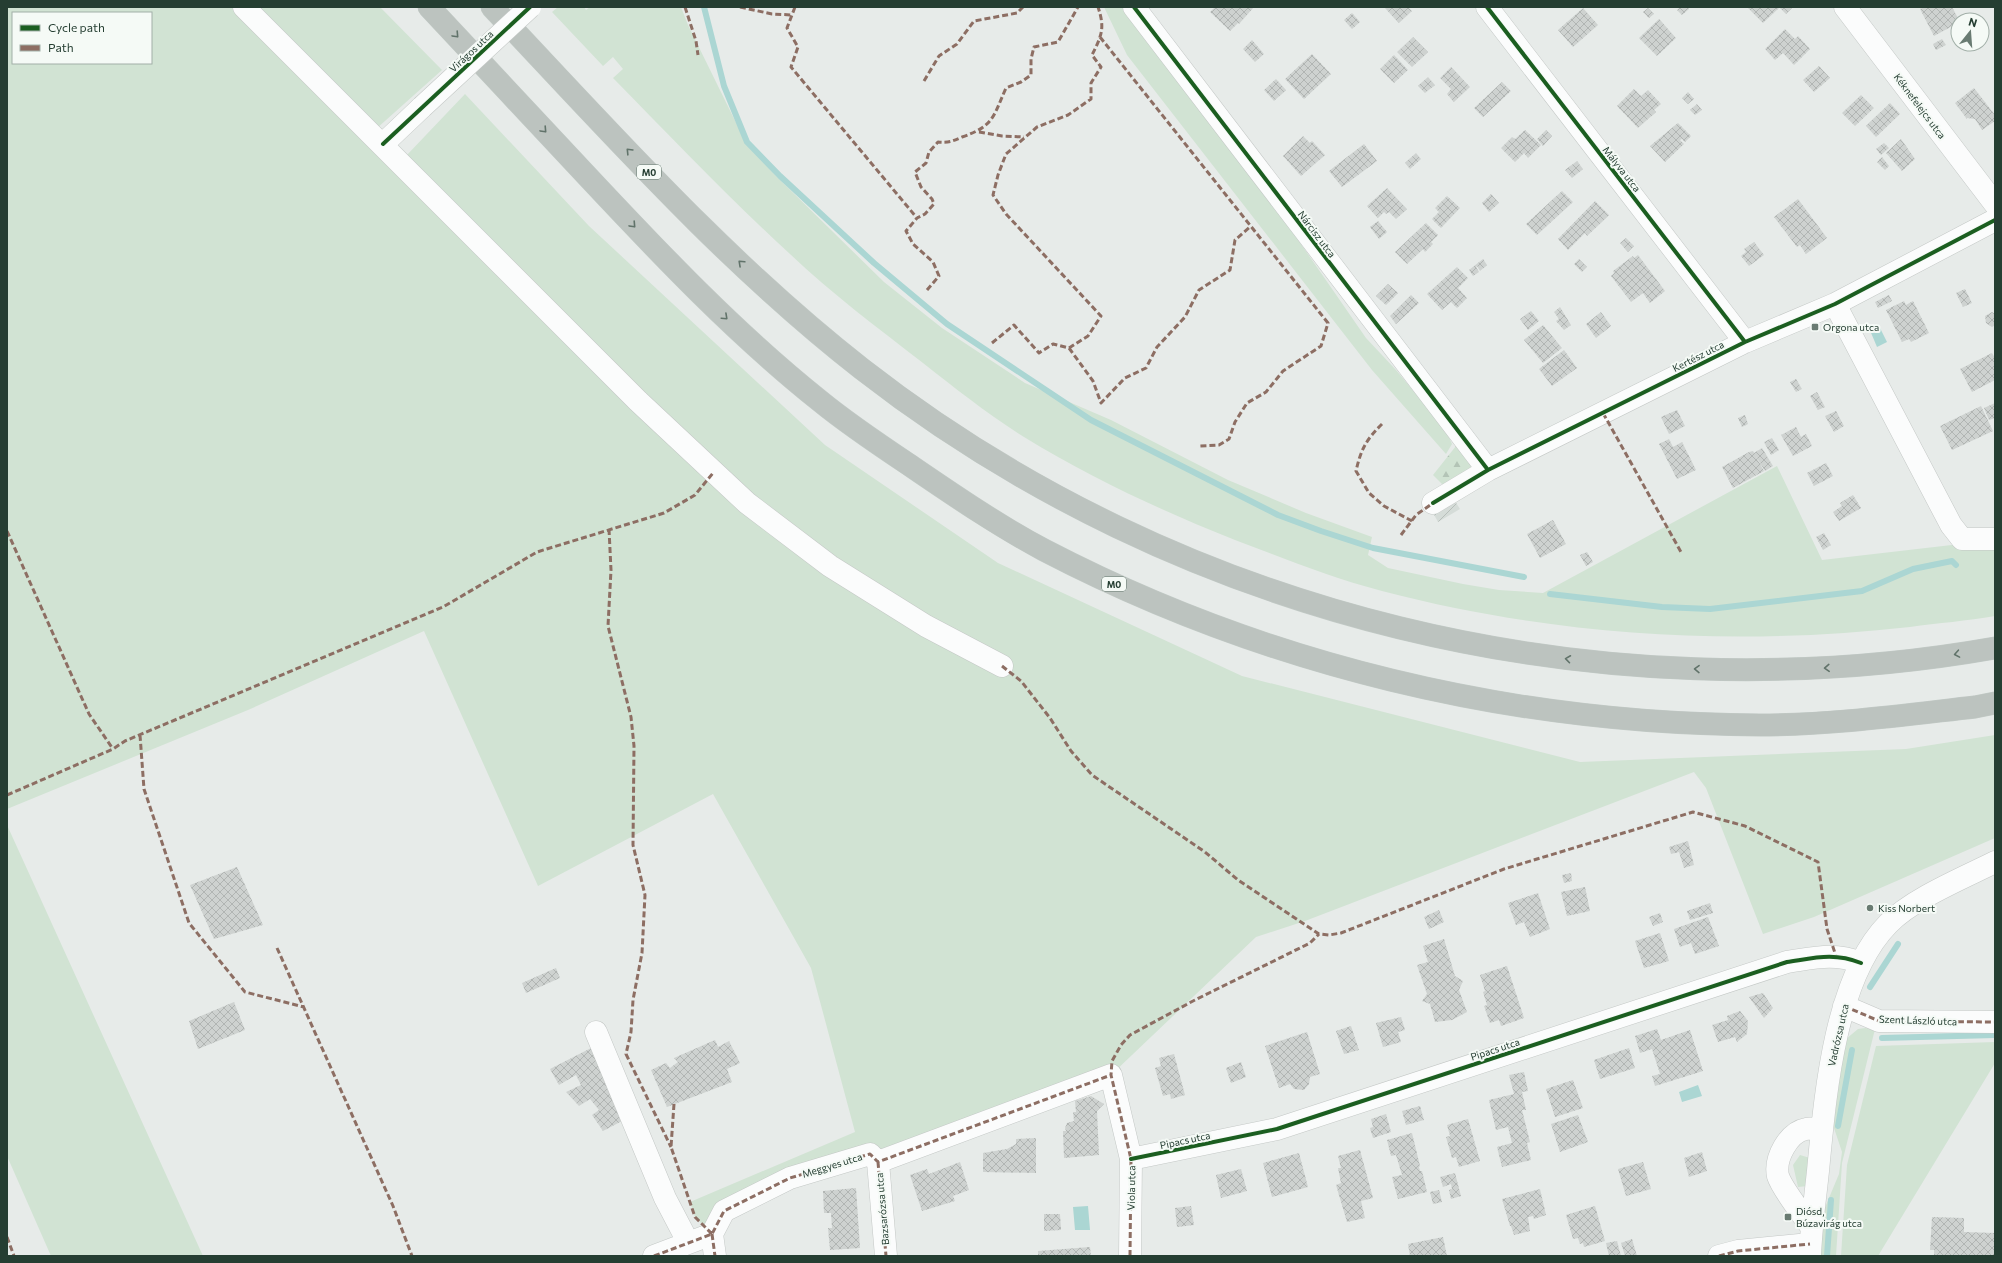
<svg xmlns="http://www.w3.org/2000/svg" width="2002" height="1263" font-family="Commissioner,sans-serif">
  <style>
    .industrial { fill: url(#industrial-furrows) }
    .green { fill: #d1e3d3; fill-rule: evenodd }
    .forest { fill: url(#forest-firs) }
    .water { fill: #abd6d3 }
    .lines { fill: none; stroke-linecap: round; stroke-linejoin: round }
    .stream { stroke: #abd6d3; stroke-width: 6 }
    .building { fill: url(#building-cross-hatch) }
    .minor-casing { stroke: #c4c8c6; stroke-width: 23 }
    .highway-casing { stroke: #c2cac6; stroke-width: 23 }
    .minor { stroke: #fbfcfc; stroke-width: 22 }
    .highway { stroke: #bcc3bf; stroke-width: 22 }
    .minor-bridge-casing { stroke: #c4c8c6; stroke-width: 23; stroke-linecap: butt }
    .minor-bridge { stroke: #fbfcfc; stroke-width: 22 }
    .quiet { stroke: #8d6e63; stroke-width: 3; stroke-dasharray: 6 3; stroke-linecap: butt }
    .cycleway-casing { stroke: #f5faf6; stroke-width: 6 }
    .cycleway { stroke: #1b5e20; stroke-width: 4 }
    .oneway { stroke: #61736a }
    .poi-dot { fill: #697b72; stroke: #f5faf6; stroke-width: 1.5 }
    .labels { text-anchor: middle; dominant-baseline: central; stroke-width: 4; stroke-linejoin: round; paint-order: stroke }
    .shield { fill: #f5faf6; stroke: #63766d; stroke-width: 1 }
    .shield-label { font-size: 9px; font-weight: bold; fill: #253e32 }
    .street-label { font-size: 10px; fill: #253e32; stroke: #f5faf6 }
    .poi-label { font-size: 10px; fill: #253e32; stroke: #f5faf6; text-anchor: start }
  </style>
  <defs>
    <pattern id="industrial-furrows" width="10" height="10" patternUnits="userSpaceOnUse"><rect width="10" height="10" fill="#d5dcd8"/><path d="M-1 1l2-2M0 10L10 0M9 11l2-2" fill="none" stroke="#b7beba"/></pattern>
    <pattern id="forest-firs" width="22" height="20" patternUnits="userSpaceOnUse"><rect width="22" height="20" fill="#d1e3d3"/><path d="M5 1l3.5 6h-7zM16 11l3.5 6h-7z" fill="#b3c4b6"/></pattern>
    <pattern id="building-cross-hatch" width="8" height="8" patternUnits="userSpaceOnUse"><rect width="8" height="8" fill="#ced2d0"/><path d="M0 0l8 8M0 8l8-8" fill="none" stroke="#b1b5b3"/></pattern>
  </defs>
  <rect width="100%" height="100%" fill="#e7ebe9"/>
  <path class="industrial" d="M1453,498L1460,509L1438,522L1432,511Z"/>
  <path class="green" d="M7,7H380L442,70L376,129L406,156L465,94L589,226L825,445L998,563L1242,676L1580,762L1906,749L1995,735V838L1814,917L1763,934L1706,788L1694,772L1305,921L1256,937L1111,1075L870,1154L724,1211L712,1234L695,1217L690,1202L855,1132L811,968L713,794L538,886L424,631L248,710L7,809ZM13,13H151V63H13Z
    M558,7H584L586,10L590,7H681L688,25L745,141L776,176L884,282L942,328L1025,383L1111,420L1228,480L1306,513L1372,537L1368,555L1388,568L1463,584L1499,590L1543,593L1777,466L1822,560L1995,540V616C1967,621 1938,623 1910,627C1733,647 1554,636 1382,591C1332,578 1283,558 1235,540C1162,511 1091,478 1024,437C989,415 956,389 923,363C878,328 832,294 790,254C729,198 671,137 613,78L623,69L613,57L603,66L552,12Z
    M1104,7H1124L1285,221L1366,338L1396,370L1445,429L1452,444L1446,454L1372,370L1127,55Z
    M7,825L203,1256H51L7,1156Z
    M1865,1028L1875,1029L1842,1163L1836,1256H1819L1821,1217L1839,1174L1842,1152L1831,1119L1846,1039L1858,1029Z
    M1995,1042V1063L1878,1256H1841L1847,1165L1876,1046Z
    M1800,1155L1810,1158L1808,1186L1798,1187L1793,1165Z"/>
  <path class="forest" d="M1456,446L1474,469L1449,491L1433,475Z"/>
  <path class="water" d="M1878,324L1887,342L1877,347L1869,328Z
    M1698,1085L1702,1096L1682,1102L1679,1092Z
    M1088,1206L1090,1230H1075L1073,1207Z"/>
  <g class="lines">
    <path class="stream" d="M704,7L724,86L747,142L780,176L874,263L947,324L1091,420L1278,515L1321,531L1373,548L1524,577
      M1550,594L1662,607L1710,609L1862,591L1913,569L1952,561L1956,565
      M1870,987L1898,944
      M1882,1038L1995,1035
      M1838,1126L1852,1050
      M1827,1256L1831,1200"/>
  </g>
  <path class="building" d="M1215,7H1254L1239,24L1238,23L1230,31L1210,12Z
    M1384,7H1408L1412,11L1399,23Z
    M1680,7H1687L1689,9L1682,15L1677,10Z
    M1747,7H1778L1779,8L1763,23Z
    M1779,7H1793L1786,14Z
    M1924,7H1952L1959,20L1958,23L1934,36L1920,9Z
    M1583,8L1598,25L1573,47L1558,30Z
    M1648,8L1654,14L1649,18L1643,12Z
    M1352,13L1360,22L1352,29L1344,20Z
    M1659,19L1676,38L1657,56L1639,38Z
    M1785,29L1795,39L1798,36L1810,49L1794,65L1783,53L1775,60L1765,49Z
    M1413,37L1428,52L1412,67L1397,52Z
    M1942,39L1946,45L1936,50L1933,44Z
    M1252,40L1264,54L1255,62L1243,49Z
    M1312,54L1331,74L1304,99L1285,79Z
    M1394,55L1408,70L1394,83L1380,69Z
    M1819,66L1830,78L1814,92L1803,80Z
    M1451,67L1470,87L1454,102L1447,94L1451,89L1440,78Z
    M1428,77L1435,85L1425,93L1418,86Z
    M1276,79L1286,90L1274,101L1264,90Z
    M1502,82L1511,91L1483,117L1474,108Z
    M1974,88L1995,115V121L1982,130L1975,119L1967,118V119L1955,103Z
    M1634,89L1641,96L1648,90L1661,104L1654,110L1656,112L1638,128L1617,106Z
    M1688,92L1694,99L1688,104L1682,98Z
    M1861,95L1874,108L1855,126L1842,113Z
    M1890,103L1900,114L1876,137L1866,126Z
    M1697,104L1702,110L1695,115L1690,110Z
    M1678,123L1691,136L1685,142L1682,139L1680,140L1684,144L1665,162L1650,146Z
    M1525,130L1541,145L1528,158L1524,153L1515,162L1501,148L1512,137L1515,139Z
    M1546,130L1552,136L1543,146L1537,139Z
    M1303,136L1310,143L1312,141L1325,155L1301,176L1283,156Z
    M1901,139L1915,159L1902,171L1886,153Z
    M1884,143L1889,148L1881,155L1876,149Z
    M1364,144L1377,161L1342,187L1329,171Z
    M1416,153L1421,159L1410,169L1405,163Z
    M1882,157L1889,166L1885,170L1877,162Z
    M1577,161L1583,169L1572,178L1565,170Z
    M1387,188L1407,209L1396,219L1389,212L1386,214L1384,212L1378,218L1367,206Z
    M1562,191L1573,202L1537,235L1526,224Z
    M1491,194L1499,203L1489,212L1482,203Z
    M1447,196L1460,208L1441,228L1432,219L1439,212L1435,208Z
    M1798,199L1827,238L1806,254L1800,245L1797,247L1774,217Z
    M1595,201L1609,215L1587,236L1585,233L1568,250L1558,239Z
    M1378,221L1387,232L1379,239L1370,227Z
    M1426,223L1438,235L1431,242L1433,244L1425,252L1423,249L1407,264L1395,252Z
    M1626,238L1634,246L1628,252L1620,243Z
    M1754,242L1764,255L1749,266L1741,256L1746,252L1744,249Z
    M1638,255L1665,291L1650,303L1643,293L1631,302L1611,276L1614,273L1613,271L1633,256L1634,258Z
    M1483,259L1487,265L1480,271L1477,266L1476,267L1479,272L1473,276L1469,270Z
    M1579,259L1587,267L1582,272L1574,264Z
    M1457,267L1468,278L1458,288L1467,298L1457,308L1451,302L1442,310L1427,294Z
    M1388,284L1398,293L1386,305L1376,296Z
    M1965,289L1972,303L1963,307L1956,293Z
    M1411,295L1419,303L1396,324L1390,316Z
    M1889,295L1892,301L1878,308L1875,302Z
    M1904,301L1906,305L1913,301L1929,333L1911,342L1909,339L1902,342L1886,310Z
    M1560,307L1571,325L1564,330L1556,321L1559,319L1554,312Z
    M1531,311L1539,321L1528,330L1520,319Z
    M1601,312L1611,326L1596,338L1586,324Z
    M1992,312L1995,314V325L1992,327L1986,323L1985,316Z
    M1543,325L1562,348L1543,363L1524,340Z
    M1564,350L1577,368L1552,386L1539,369Z
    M1992,353L1995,358V380L1972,392L1960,369Z
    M1796,379L1802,389L1796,392L1790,382Z
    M1817,392L1825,407L1818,410L1810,396Z
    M1995,403V418L1989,420L1984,408Z
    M1981,406L1993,431L1952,450L1940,426Z
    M1677,410L1685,426L1669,434L1661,417Z
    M1836,411L1844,426L1834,432L1825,416Z
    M1745,415L1748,424L1742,427L1738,418Z
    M1796,427L1801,437L1806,434L1812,446L1793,456L1781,435Z
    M1772,438L1779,450L1771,455L1764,442Z
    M1669,439L1673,447L1682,442L1696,470L1677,479L1659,444Z
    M1762,448L1773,466L1765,471L1754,453Z
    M1753,451L1764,471L1733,488L1722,467L1749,452Z
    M1826,463L1833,476L1814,486L1807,473Z
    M1853,495L1861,508L1839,521L1833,512L1842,506L1840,503Z
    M1553,520L1566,544L1540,558L1527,534Z
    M1824,533L1831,545L1823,550L1816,537Z
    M1587,552L1593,562L1586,566L1580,555Z
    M1688,841L1694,865L1684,868L1679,852L1671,854L1669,847Z
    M237,867L263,925L214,939L190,885Z
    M1571,873L1572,881L1564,883L1562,875Z
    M1585,887L1590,911L1567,916L1561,892Z
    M1538,893L1550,929L1530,937L1524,922L1516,925L1508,903Z
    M1710,903L1713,913L1690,920L1687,911Z
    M1439,910L1444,922L1429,929L1424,917Z
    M1660,913L1663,922L1653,926L1649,917Z
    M1708,917L1719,946L1695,954L1691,943L1680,947L1674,929Z
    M1660,933L1669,961L1644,968L1635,941Z
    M1444,939L1455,976L1463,981L1459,990L1467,1012L1452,1020L1435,1022L1430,1004L1422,1001L1427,994L1417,965L1428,962L1423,946Z
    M1507,966L1524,1018L1501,1026L1499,1020L1490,1023L1484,1006L1487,1005L1483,992L1485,991L1480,975Z
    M556,968L560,978L526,993L522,983Z
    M1763,993L1773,1008L1764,1018L1749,997Z
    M234,1002L245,1030L198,1049L189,1021Z
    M1740,1011L1748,1021L1747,1034L1737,1042L1735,1037L1718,1042L1712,1025L1728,1020L1727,1016Z
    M1401,1017L1405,1030L1398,1032L1401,1042L1383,1047L1376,1023Z
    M1351,1026L1359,1050L1344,1054L1336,1031Z
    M1657,1029L1661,1040L1690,1030L1703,1071L1655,1086L1652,1076L1660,1074L1652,1049L1640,1053L1635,1036Z
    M1307,1032L1320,1074L1310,1077L1309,1084L1304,1090L1294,1089L1290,1084L1279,1088L1265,1046Z
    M715,1040L718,1047L729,1041L740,1063L727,1069L732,1082L667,1107L651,1070L666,1063L670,1068L678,1062L674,1058Z
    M593,1047L624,1120L603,1131L592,1115L599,1110L590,1099L579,1106L566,1092L581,1085L576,1075L559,1085L550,1069Z
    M1629,1048L1635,1068L1600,1079L1594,1060Z
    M1174,1054L1185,1095L1171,1099L1170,1094L1163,1096L1155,1068L1161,1066L1159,1058Z
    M1241,1062L1246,1077L1231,1083L1226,1068Z
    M1524,1072L1528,1091L1522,1092L1526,1110H1522L1530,1142L1527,1143L1531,1160L1502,1167L1497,1147L1512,1143L1508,1127L1496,1130L1489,1100L1514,1094L1509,1075Z
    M1573,1080L1583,1108L1555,1117L1546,1089Z
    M1091,1096L1104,1104L1097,1111L1099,1155L1064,1158L1063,1131H1066L1065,1128L1067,1123L1074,1121L1073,1112H1076L1075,1101Z
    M1420,1106L1424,1120L1406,1125L1402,1111Z
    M1386,1114L1391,1132L1373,1138L1370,1128L1373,1127L1371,1119Z
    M1578,1115L1588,1142L1560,1152L1551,1124Z
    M1468,1119L1480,1161L1459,1167L1456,1157L1452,1158L1446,1137L1450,1136L1447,1125Z
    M1412,1133L1420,1166L1419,1167L1420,1171H1422L1427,1192L1398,1199L1392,1177L1402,1175L1396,1155L1391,1156L1387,1140Z
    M1036,1138V1173L983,1172V1153L1007,1149L1016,1144V1139Z
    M1360,1150L1373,1198L1361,1201L1365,1218L1347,1222L1336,1185L1341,1183L1338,1168H1341L1338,1156Z
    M1702,1152L1707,1171L1689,1177L1684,1158Z
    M1299,1153L1308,1187L1272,1197L1263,1163Z
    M960,1162L969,1190L953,1196L955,1201L922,1211L910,1175L927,1169L929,1174Z
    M1643,1162L1651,1189L1626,1196L1618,1169Z
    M1241,1169L1247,1191L1221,1198L1216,1175Z
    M1455,1173L1461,1196L1451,1199L1449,1190L1452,1189L1451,1184L1443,1187L1440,1177Z
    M856,1188L860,1248L830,1250L828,1228H832L831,1213H824L823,1191Z
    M1540,1189L1546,1215L1534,1219L1533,1216L1528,1217L1530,1231L1514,1235L1511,1226H1510L1502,1199Z
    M1439,1190L1442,1202L1433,1204L1430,1192Z
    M1191,1206L1194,1225L1177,1227L1175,1208Z
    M1595,1206L1605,1241L1584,1247L1583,1243L1580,1244L1578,1238L1573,1239L1566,1215Z
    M1044,1214H1060L1061,1230L1044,1231Z
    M1932,1217L1964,1218V1232L1995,1233V1256H1934V1250H1930Z
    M1443,1237L1447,1256H1410L1408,1244Z
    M1632,1239L1637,1256H1625L1621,1243Z
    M1617,1241L1621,1256H1609L1606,1243Z
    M1090,1247L1091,1256H1038V1251Z"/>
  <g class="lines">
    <defs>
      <path id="minor" d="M244,7L638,401L747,503L830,566L926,626L1002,666
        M1134,7L1488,470
        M1487,7L1745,342
        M1845,7L1995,204
        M383,144L422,107
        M1835,304L1951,525L1962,539H1995
        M1433,503L1488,470L1745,342L1835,304L1995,220
        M1844,1006L1879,1021L1995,1022
        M596,1032L665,1198L688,1242
        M1131,1159L1277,1129L1787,962C1814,958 1834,952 1861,963
        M878,1162L886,1256
        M1812,1228C1803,1215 1782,1189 1778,1176C1774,1158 1789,1132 1806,1129C1811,1128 1817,1129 1821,1130
        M712,1234L715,1256
        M654,1256L712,1234L724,1211L790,1178L870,1154L878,1162L1111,1075L1131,1159L1130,1256
        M1719,1256L1738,1251L1810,1244
        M1810,1256C1811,1228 1815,1200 1818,1171C1825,1098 1834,979 1888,924C1912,899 1963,878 1995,862"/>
      <path id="highway" d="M429,7C482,64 535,120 588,177C662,256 736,334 820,401C848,424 878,444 908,464C952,494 997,525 1044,550C1265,665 1512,724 1760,725C1832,725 1904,715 1975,707L1995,703
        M492,7C610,132 726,263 862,369C1180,617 1599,718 1995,648"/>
    </defs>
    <use href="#minor" class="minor-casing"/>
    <use href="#highway" class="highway-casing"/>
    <use href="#minor" class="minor"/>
    <use href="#highway" class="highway"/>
    <defs>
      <path id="minor-bridge" d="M422,107L530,7"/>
    </defs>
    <use href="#minor-bridge" class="minor-bridge-casing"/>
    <use href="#minor-bridge" class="minor-bridge"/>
    <path class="quiet" d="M685,7L696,41L698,55
      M740,7L772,14L792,15
      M795,7L787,28L798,47L791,67L917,218
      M1100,37L1328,323L1321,346L1283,371L1266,392L1247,403L1235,422L1229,439L1219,445L1199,446
      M924,81L939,56L957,44L974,21L1017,13L1023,7
      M979,132L1002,136L1024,137
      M927,290L939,276L933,262L913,244L906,231L917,218L925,214L934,204L932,199L921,187L915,172L926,163L929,152L938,142C949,143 953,141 962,137C994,126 993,117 1006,88L1021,82L1031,75V59L1034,47L1058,42L1078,7
      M992,343L1014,325L1039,353L1053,344L1069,348L1088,336L1101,316L1006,214L993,195L998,175L1006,154L1037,127L1068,115L1091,99V83L1101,67L1092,55C1102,35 1105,28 1098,7
      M1069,348L1093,381L1101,403L1125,378L1146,368L1157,347L1185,317L1199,290L1230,270L1235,240L1251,226
      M1603,413L1681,552
      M1382,424C1366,440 1361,449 1356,471L1369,493L1384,506L1412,521
      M609,529L611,570L608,626L631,717L634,746L633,845L645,895L642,953L633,1000L631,1032L626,1054L671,1147
      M7,531L89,714L113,749
      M1401,535L1416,515L1433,503
      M1002,666L1021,681L1050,718L1071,751L1092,775L1205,852L1238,880L1319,934L1329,935L1341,933L1504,869L1693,812L1745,826L1818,862L1827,929L1836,956
      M140,735L144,789L189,923L245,992L304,1007
      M7,795L113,749L125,741L443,607L537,552L664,513L695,495L713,473
      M277,948L393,1206L412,1256
      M1844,1006L1879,1021L1995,1022
      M674,1104L671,1147L695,1217L712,1234
      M878,1162L886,1256
      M712,1234L715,1256
      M7,1237L14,1256
      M654,1256L712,1234L724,1211L790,1178L870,1154L878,1162L1111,1075
      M1130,1256L1131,1159L1111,1075L1112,1061L1121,1045L1130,1035L1193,1001L1310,943L1319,934
      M1719,1256L1738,1251L1810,1244"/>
    <defs>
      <path id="cycleway" d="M1134,7L1488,470
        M1487,7L1745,342
        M383,144L530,7
        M1433,503L1488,470L1745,342L1835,304L1995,220
        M1131,1159L1277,1129L1787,962C1814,958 1834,952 1861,963"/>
    </defs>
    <use href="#cycleway" class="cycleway-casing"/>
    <use href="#cycleway" class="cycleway"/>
  </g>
  <defs><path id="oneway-chevron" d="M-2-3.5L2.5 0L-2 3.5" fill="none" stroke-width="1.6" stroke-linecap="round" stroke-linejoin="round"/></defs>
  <g class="oneway">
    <use href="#oneway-chevron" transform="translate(456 35) rotate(47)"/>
    <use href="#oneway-chevron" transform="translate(544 130) rotate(47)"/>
    <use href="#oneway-chevron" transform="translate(629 151) rotate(-134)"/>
    <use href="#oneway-chevron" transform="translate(633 225) rotate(47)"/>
    <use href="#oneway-chevron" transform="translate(741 263) rotate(-137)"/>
    <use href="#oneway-chevron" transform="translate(725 317) rotate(43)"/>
    <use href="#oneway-chevron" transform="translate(1957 654) rotate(170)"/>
    <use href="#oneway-chevron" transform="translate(1568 659) rotate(-172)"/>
    <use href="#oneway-chevron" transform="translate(1827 668) rotate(177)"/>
    <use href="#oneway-chevron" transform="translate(1697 669) rotate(-179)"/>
  </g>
  <g class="poi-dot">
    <rect x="1811" y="323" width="8" height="8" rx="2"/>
    <circle cx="1870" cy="908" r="4"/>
    <rect x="1784" y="1213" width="8" height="8" rx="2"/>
  </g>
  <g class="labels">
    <g class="shield">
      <rect x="637" y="165" width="24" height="14" rx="3"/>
      <rect x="1102" y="577" width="24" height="14" rx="3"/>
    </g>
    <g class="shield-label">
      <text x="649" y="172">M0</text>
      <text x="1114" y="584">M0</text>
    </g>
    <g class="street-label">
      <text transform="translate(471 51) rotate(-43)">Virágos utca</text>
      <text transform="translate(1920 106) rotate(53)">Kéknefelejcs utca</text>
      <text transform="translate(1622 169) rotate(52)">Mályva utca</text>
      <text transform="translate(1317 234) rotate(53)">Nárcisz utca</text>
      <text transform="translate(1698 356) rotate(-27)">Kertész utca</text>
      <text transform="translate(1918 1020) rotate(2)">Szent László utca</text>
      <text transform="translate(1838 1035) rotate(-77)">Vadrózsa utca</text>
      <text transform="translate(1495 1049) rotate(-18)">Pipacs utca</text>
      <text transform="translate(1185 1140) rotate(-12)">Pipacs utca</text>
      <text transform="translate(832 1165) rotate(-17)">Meggyes utca</text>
      <text transform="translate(1131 1188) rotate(-89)">Viola utca</text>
      <text transform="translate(882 1209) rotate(-95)">Bazsarózsa utca</text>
    </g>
    <g class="poi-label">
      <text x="1823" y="327">Orgona utca</text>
      <text x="1878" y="908">Kiss Norbert</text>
      <text x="1796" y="1211">Diósd,<tspan x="1796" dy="12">Búzavirág utca</tspan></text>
    </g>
  </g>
  <rect width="2002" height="1263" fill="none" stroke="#253e32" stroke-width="16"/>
  <rect x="12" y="12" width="140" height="52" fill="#f5faf6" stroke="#a2afa8"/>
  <rect x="20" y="25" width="20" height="6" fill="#1b5e20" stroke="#a2afa8"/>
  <text x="48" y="32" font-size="12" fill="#253e32">Cycle path</text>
  <rect x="20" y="45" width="20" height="6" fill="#8d6e63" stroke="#a2afa8"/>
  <text x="48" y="52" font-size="12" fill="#253e32">Path</text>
  <g transform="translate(1970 32) rotate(17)"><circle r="19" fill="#f5faf6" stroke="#a2afa8"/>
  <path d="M0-3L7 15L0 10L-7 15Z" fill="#697b72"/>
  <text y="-6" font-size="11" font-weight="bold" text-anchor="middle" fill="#253e32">N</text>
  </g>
</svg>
